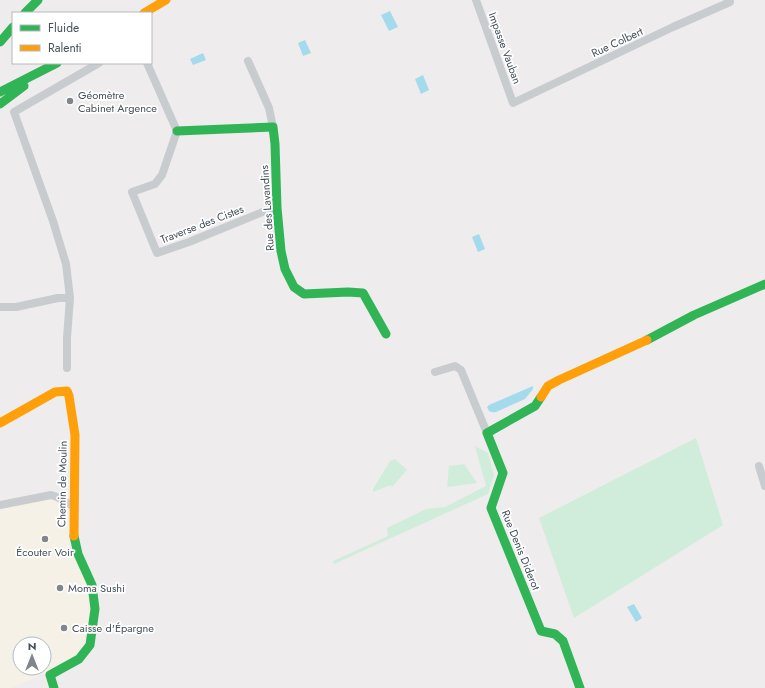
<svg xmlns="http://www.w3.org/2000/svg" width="765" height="688" font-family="Jost,sans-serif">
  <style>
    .commercial { fill: #f5f1e7; fill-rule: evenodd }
    .grass { fill: #d0eddc }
    .water { fill: #a4dbec }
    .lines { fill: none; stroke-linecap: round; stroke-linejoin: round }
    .street { stroke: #c9ccce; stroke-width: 8 }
    .fast { stroke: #30b455; stroke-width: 9 }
    .slow { stroke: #ff9f0a; stroke-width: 9 }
    .poi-dot { fill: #80868c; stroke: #fff; stroke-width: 1.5 }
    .labels { text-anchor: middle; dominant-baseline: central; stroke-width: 3.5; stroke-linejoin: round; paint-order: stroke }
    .street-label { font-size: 11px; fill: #444f59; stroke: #fff }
    .poi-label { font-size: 11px; fill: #444f59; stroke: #fff; text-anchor: start }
  </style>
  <rect width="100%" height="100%" fill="#eeecec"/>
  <path class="commercial" d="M53,498L63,503L68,511L70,550L88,587L89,615L84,648L77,656L37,677L12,688H0V508ZM20,644H44V668H20Z"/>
  <path class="grass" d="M696,438L723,525L574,618L539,518Z
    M475,446L488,453L494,475L488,494L334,564L333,561L388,536L387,528L426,509L445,507L486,486Z
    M395,459L407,470L392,487L391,485L373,492V489L390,461Z
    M464,464L477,483L447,487L449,466Z"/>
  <path class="water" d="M390,11L398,27L389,31L381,15Z
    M305,40L311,53L303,56L298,43Z
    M203,53L206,60L193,65L190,59Z
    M423,75L429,90L421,94L415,79Z
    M479,234L485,249L478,252L472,237Z
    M533,386V389L525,399L496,412C491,413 489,412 487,407L489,405Z
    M634,604L642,618L636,622L627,607Z"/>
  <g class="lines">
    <path class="street" d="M476,0L513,103L673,27L730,2L729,0
      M248,61L269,108L273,127
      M147,63L177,131L162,175L155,184L132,192L157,253L189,242L270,209L277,205
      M0,307H16L58,298H70
      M67,368V338L70,298L66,264L53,221L14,112L99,63
      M435,372L455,366L461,370L487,433
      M759,466L765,486
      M0,505L51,495L57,497L73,506"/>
    <path class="fast" d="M25,13L38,0
      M0,42L13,27
      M0,92L57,63
      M0,104L24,86
      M177,131L273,127L275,144L277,208L281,251L285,269L294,287L304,294L348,292L363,293L386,334
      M647,340L694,315L765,284
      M541,397L535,406L487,433L503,473L491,508L541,631L555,634L563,641L580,688
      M54,688L50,675L79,659L90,645L95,609L92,585L78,554L74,536"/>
    <path class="slow" d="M144,13L166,0
      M541,397L548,386L559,380L647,340
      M0,423L55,392L67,391L69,396L75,435L74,536"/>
  </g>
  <g class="poi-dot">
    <circle cx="70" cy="101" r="4"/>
    <circle cx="45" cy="539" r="4"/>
    <circle cx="60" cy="588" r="4"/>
    <circle cx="64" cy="628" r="4"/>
  </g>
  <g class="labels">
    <g class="street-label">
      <text transform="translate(617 42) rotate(-25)">Rue Colbert</text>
      <text transform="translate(505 48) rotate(70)">Impasse Vauban</text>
      <text transform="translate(267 208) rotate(-94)">Rue des Lavandins</text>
      <text transform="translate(202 224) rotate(-21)">Traverse des Cistes</text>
      <text transform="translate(62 484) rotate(-89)">Chemin de Moulin</text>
      <text transform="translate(521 550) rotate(68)">Rue Denis Diderot</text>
    </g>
    <g class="poi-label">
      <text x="78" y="95">Géomètre<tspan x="78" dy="13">Cabinet Argence</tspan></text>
      <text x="45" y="552" text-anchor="middle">Écouter Voir</text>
      <text x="68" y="588">Moma Sushi</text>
      <text x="72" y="628">Caisse d'Épargne</text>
    </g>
  </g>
  <rect x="12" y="12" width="140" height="52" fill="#ffffff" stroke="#b4b9bd"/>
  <rect x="20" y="25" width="20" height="6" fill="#30b455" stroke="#b4b9bd"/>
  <text x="48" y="32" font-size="12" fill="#444f59">Fluide</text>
  <rect x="20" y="45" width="20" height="6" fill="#ff9f0a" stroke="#b4b9bd"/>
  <text x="48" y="52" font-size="12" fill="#444f59">Ralenti</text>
  <g transform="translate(32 656)"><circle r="19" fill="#ffffff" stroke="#b4b9bd"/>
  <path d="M0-3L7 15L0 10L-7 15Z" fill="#80868c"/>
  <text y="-6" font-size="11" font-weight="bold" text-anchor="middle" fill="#444f59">N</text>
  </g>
</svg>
